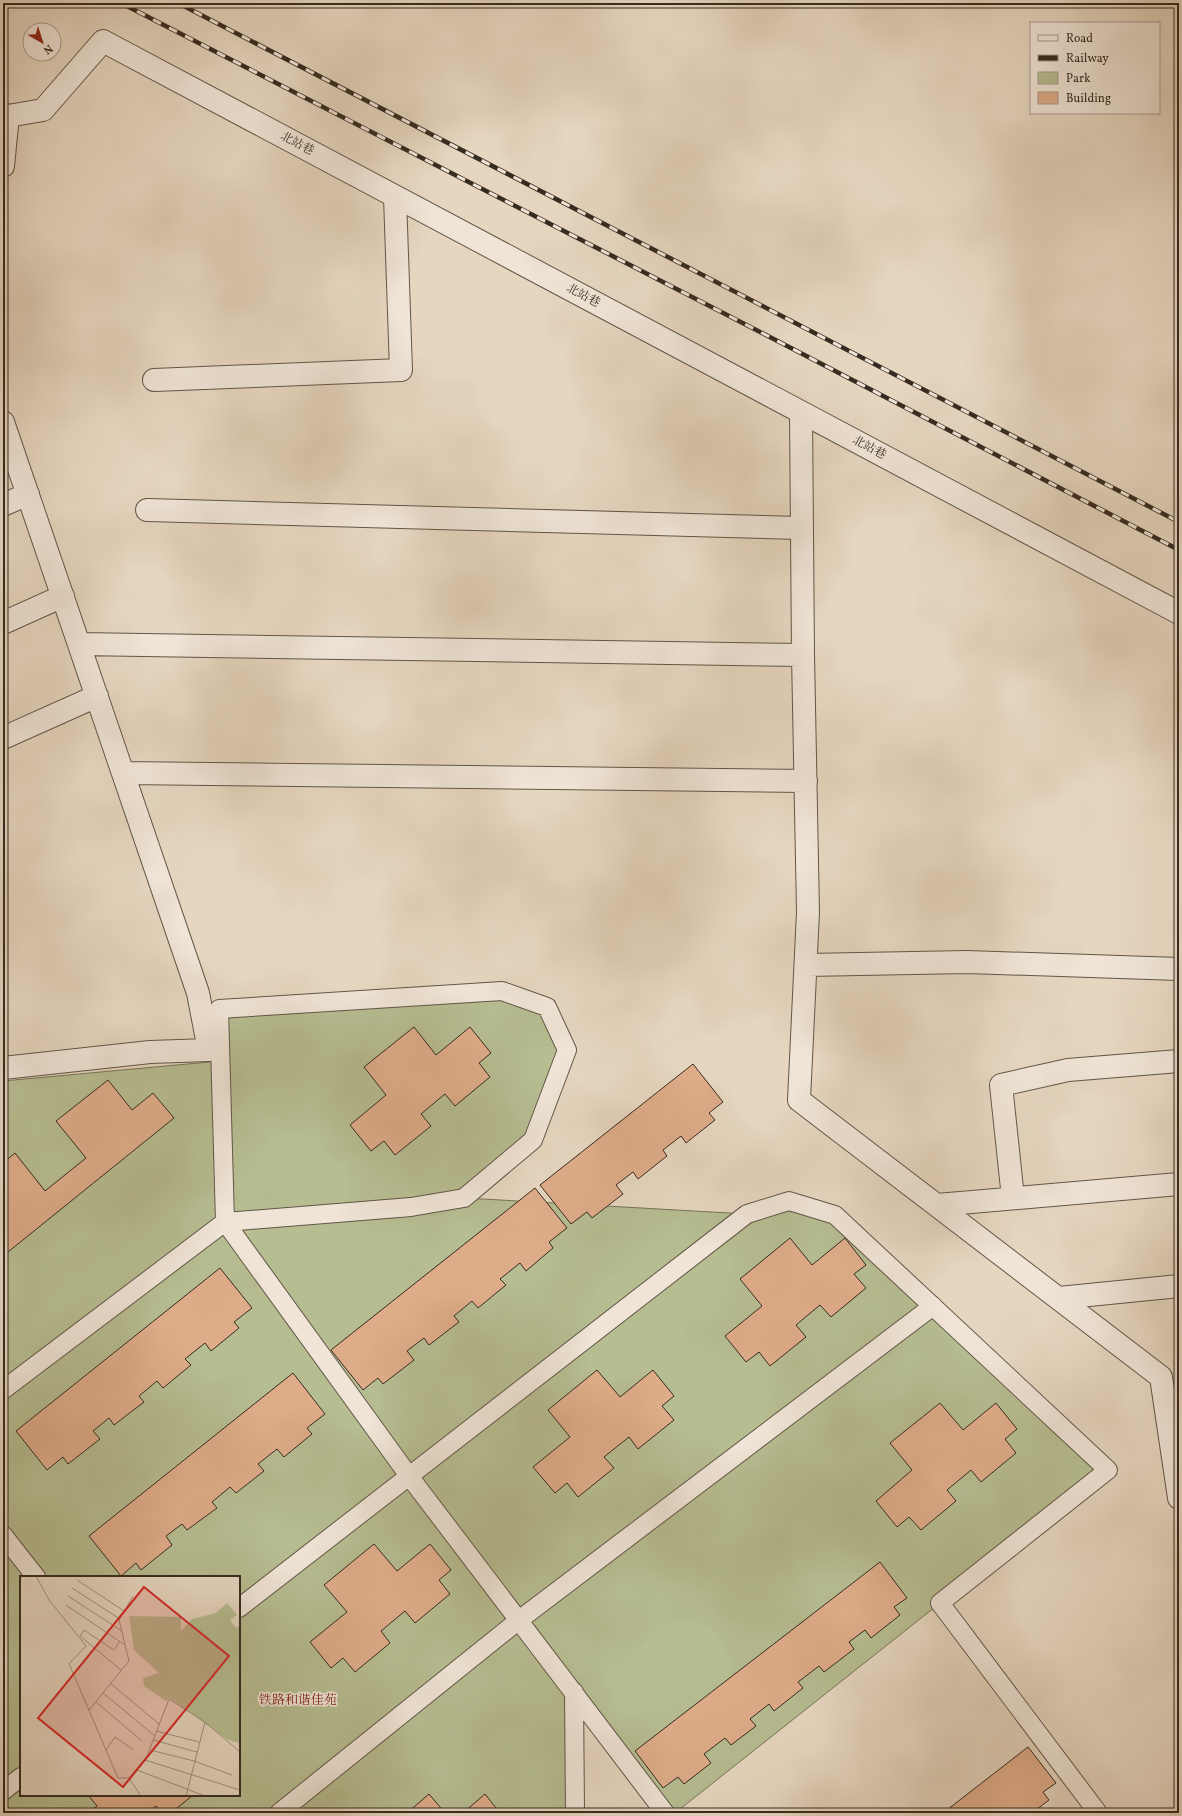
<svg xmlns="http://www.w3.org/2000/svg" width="1182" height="1816" font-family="Vollkorn,'Noto Serif SC',serif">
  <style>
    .green { fill: #b6bd91; stroke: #767458; fill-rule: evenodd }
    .building { fill: #dfac8a; stroke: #362b20 }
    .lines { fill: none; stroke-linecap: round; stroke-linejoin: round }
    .lane-casing { stroke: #625648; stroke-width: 20 }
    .street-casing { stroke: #625648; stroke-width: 24 }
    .lane { stroke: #efe4d6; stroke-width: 18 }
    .street { stroke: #efe4d6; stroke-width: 22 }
    .rail-casing { stroke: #362b20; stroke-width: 4.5 }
    .rail { stroke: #efe4d6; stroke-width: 3; stroke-dasharray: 9; stroke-linecap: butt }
    .labels { text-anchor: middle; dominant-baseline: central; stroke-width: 3.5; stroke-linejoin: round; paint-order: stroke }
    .street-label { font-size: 12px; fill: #362b20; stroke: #efe4d6 }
    .neighbourhood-label { font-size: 13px; fill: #7a1f14; stroke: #efe4d6 }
    .inset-road { fill: none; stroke: #a09280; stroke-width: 1 }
    .view { fill: #d62828; fill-opacity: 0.15; stroke: #d62828; stroke-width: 2 }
    .inset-edge { fill: none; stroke: #362b20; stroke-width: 2 }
  </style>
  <rect width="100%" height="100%" fill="#e6d6c0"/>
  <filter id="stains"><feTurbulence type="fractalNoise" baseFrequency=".005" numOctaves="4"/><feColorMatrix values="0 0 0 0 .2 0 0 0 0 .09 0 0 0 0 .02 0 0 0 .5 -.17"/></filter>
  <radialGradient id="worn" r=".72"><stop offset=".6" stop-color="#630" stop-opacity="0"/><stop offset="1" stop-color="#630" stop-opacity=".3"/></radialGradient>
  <path class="green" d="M502,991L547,1007L567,1050L533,1140L465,1198L747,1214L789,1201L835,1215L1108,1470L675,1813H665L574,1692L575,1813H3V1081L220,1061L219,1009ZM21,1577H239V1795H21Z"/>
  <path class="building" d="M414,1027L436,1055L470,1027L491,1053L479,1063L490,1077L455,1106L445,1094L421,1114L431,1126L395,1155L384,1141L371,1151L350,1125L386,1095L364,1067Z
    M693,1064L723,1102L709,1113L715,1120L686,1143L681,1136L663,1150L667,1156L638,1179L633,1172L616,1185L623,1194L592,1218L587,1212L571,1224L540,1185Z
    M108,1080L132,1110L153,1093L174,1118L3,1256V1163L15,1153L45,1191L86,1158L56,1121Z
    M535,1188L567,1228L549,1242L553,1248L526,1271L520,1263L500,1279L506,1285L478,1308L472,1301L454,1316L459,1322L429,1345L424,1338L407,1351L414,1360L383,1384L378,1378L363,1390L331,1350Z
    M790,1238L812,1265L845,1238L866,1265L854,1274L866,1288L831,1317L820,1305L796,1325L806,1337L770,1366L759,1352L746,1362L725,1336L762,1306L740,1279Z
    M220,1268L252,1308L234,1322L239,1328L211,1351L205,1343L185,1359L191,1365L163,1388L157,1381L139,1396L144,1402L114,1425L109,1418L93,1431L100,1439L68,1464L63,1457L47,1470L16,1431Z
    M597,1370L620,1397L653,1370L674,1396L662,1406L674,1420L638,1449L629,1437L604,1457L614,1468L578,1497L567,1483L555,1493L533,1467L570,1437L548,1410Z
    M293,1373L325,1414L307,1428L312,1434L284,1457L277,1449L258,1464L264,1471L236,1493L230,1487L212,1502L217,1508L187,1530L182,1524L166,1536L172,1545L141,1570L136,1563L121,1576L89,1536Z
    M940,1403L963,1430L996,1403L1017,1429L1005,1439L1016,1453L981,1482L971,1470L947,1490L956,1501L921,1530L909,1517L897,1527L876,1501L912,1470L890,1443Z
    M374,1544L397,1571L430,1544L451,1570L439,1580L450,1594L415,1623L405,1611L381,1631L390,1643L355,1672L343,1658L331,1668L310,1642L347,1612L324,1585Z
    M880,1562L907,1598L894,1607L900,1615L871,1638L865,1630L849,1642L854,1649L824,1672L819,1666L798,1682L803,1688L774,1711L769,1704L750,1719L756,1726L731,1745L725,1738L704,1754L711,1763L684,1784L678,1777L663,1788L635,1751Z
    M1028,1747L1056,1783L1043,1792L1049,1800L1032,1813H943Z
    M429,1794L445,1813H407Z
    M485,1794L500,1813H463Z
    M88,1795H193L171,1813H162L156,1806L147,1813H88L97,1806Z"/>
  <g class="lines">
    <defs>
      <path id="lane" d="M502,991L547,1007L567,1050L533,1140L464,1198L411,1207L225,1222L219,1009Z
        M3,1390L225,1222L409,1476L665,1813
        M3,1535L36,1577
        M239,1608L747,1214L789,1201L835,1215L1108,1470L940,1603L1098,1813
        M574,1692L575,1813
        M3,1791L21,1777
        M279,1813L519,1620L933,1306"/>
      <path id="street" d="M3,114L8,116L43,110L103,41L1179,613
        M3,166L8,116
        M154,380L401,370L395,197
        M801,413L803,655L808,912L799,1100L1161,1377L1179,1498
        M3,422L198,993L209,1050L150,1052L3,1068
        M3,505L28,494
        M147,510L802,528
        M3,623L63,596
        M79,644L803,655
        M3,738L97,696
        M123,773L806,781
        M806,965L967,962L1179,969
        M1013,1198L1001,1085L1068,1070L1179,1061
        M937,1205L1179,1184
        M1059,1298L1179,1286"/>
    </defs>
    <use href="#lane" class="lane-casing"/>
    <use href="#street" class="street-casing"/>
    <use href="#lane" class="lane"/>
    <use href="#street" class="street"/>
    <defs>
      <path id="rail" d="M121,3L766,335L1179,550
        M178,3L1179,522"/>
    </defs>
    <use href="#rail" class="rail-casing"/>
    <use href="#rail" class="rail"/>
  </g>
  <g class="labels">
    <g class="street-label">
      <text transform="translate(297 144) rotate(28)">北站巷</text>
      <text transform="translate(583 296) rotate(28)">北站巷</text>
      <text transform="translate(869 448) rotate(28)">北站巷</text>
    </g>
    <g class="neighbourhood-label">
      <text x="298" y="1701">铁路和谐佳苑</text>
    </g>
  </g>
  <g transform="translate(20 1576)">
    <rect width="220" height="220" fill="#e6d6c0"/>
    <path d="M207,27L217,39L210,44L216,52L220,49V167L208,164L149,122L146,125L124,110L123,102L139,97L114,74L109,40L161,41V55L172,43L196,37Z" fill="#b6bd91"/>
    <path class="inset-road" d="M16,0L29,24L66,70L49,88L50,90L98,202H109L121,220M57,4L104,35M52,12L100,43M48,20L102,55M46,29L105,69M60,60L101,94M60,60L64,54L94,74L100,65M90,107L139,148M83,117L135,160M76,126L122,165M69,134L109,85L99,44L113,20M136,155L179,166M133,164L177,176M86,174L95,161L114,174M130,174L174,185L212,199M125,184L220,214M117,194L185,220M109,202L127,180L149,123L185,146M166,220L185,146L220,176"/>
    <path class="view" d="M124,11L209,80L103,211L18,142Z"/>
    <rect width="220" height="220" class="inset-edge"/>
  </g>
  <rect width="1182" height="1816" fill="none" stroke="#e6d6c0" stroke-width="16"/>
  <rect x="4" y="4" width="1174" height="1808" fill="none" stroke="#362b20" stroke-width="2"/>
  <rect x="8" y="8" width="1166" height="1800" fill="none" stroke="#362b20"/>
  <rect x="1030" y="22" width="130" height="92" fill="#efe4d6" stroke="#a59a8d"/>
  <rect x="1038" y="35" width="20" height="6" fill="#efe4d6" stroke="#a59a8d"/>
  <text x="1066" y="42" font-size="12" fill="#362b20">Road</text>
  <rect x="1038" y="55" width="20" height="6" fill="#362b20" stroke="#a59a8d"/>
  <text x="1066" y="62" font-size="12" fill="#362b20">Railway</text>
  <rect x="1038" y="72" width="20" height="12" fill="#b6bd91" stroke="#a59a8d"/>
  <text x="1066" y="82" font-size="12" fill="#362b20">Park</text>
  <rect x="1038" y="92" width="20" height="12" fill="#dfac8a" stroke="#a59a8d"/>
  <text x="1066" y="102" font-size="12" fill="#362b20">Building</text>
  <g transform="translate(42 42) rotate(141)"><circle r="19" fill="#efe4d6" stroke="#a59a8d"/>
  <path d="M0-3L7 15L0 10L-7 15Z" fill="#8f2418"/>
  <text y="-6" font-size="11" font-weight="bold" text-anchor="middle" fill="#362b20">N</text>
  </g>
  <rect width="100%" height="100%" filter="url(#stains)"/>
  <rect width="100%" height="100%" fill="url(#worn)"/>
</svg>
